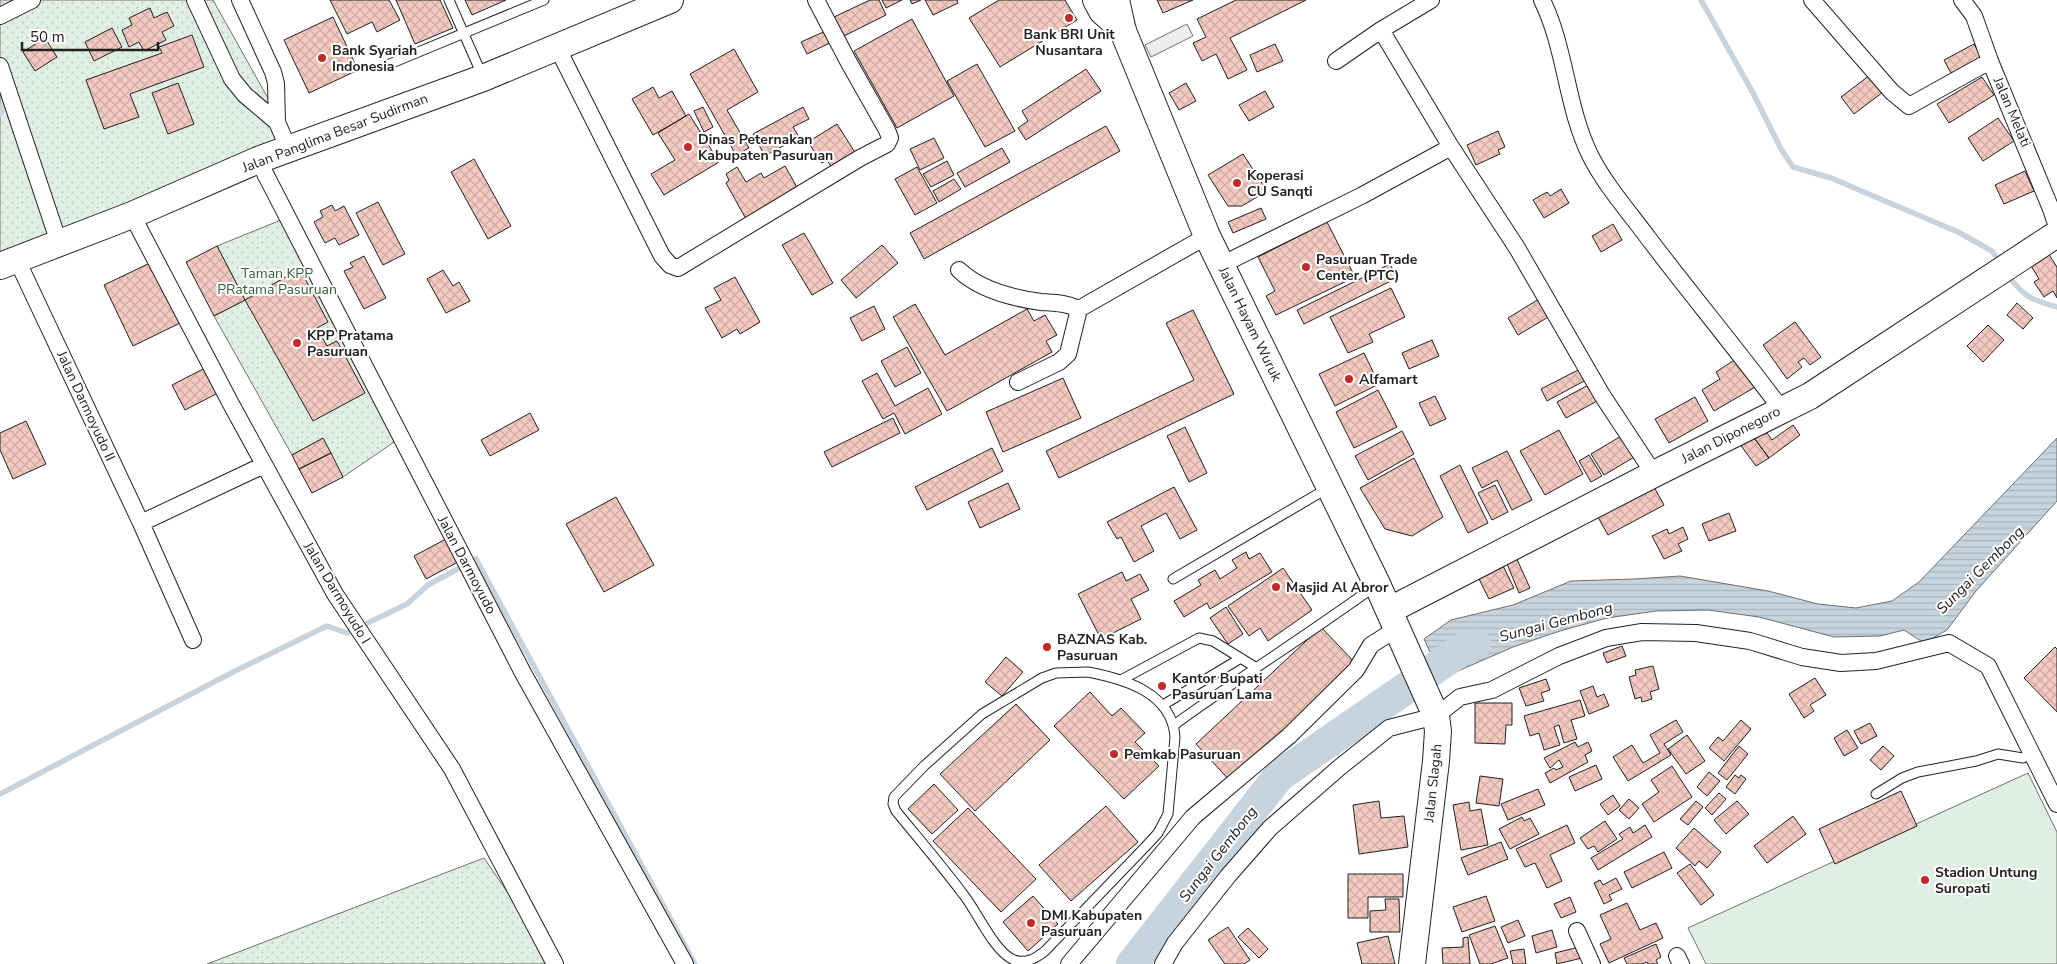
<svg xmlns="http://www.w3.org/2000/svg" width="2057" height="964" font-family="'Nunito Sans',sans-serif">
  <style>
    .grass { fill: url(#grass-dots); stroke: #6f6f6f }
    .pitch { fill: #e0efe3; stroke: #6f6f6f }
    .parking { fill: #ededed; stroke: #6f6f6f }
    .water { fill: url(#water-rules); stroke: #6f6f6f }
    .lines { fill: none; stroke-linecap: round; stroke-linejoin: round }
    .stream { stroke: #c7d3dd; stroke-width: 5.5 }
    .river { stroke: #c7d3dd; stroke-width: 32 }
    .building { fill: url(#building-cross-hatch); stroke: #222 }
    .service-casing { stroke: #222; stroke-width: 11 }
    .minor-casing { stroke: #222; stroke-width: 18 }
    .primary-casing { stroke: #222; stroke-width: 28 }
    .service { stroke: #fff; stroke-width: 9 }
    .minor { stroke: #fff; stroke-width: 16 }
    .primary { stroke: #fff; stroke-width: 26 }
    .poi-dot { fill: #c62828; stroke: #fff; stroke-width: 2 }
    .labels { text-anchor: middle; dominant-baseline: central; stroke-width: 4; stroke-linejoin: round; paint-order: stroke }
    .poi-label { font-size: 14px; font-weight: bold; fill: #222; stroke: #fff; text-anchor: start }
    .street-label { font-size: 14px; fill: #222; stroke: #fff }
    .park-label { font-size: 14px; fill: #2f5e38; stroke: #fff }
    .water-label { font-size: 15px; font-style: italic; fill: #222; stroke: #fff }
  </style>
  <defs>
    <pattern id="grass-dots" width="8" height="8" patternUnits="userSpaceOnUse" patternTransform="scale(1.25)"><rect width="8" height="8" fill="#e0efe3"/><path d="M2 2h.1M6 6h.1" fill="none" stroke="#c0cdc2" stroke-width="1.8" stroke-linecap="round"/></pattern>
    <pattern id="water-rules" width="6" height="5" patternUnits="userSpaceOnUse" patternTransform="scale(1.25)"><rect width="6" height="5" fill="#c7d3dd"/><path d="M0 2.5h6" fill="none" stroke="#abb5bd"/></pattern>
    <pattern id="building-cross-hatch" width="8" height="8" patternUnits="userSpaceOnUse" patternTransform="scale(1.25)"><rect width="8" height="8" fill="#f3c9c0"/><path d="M0 0l8 8M0 8l8-8" fill="none" stroke="#d0aca5"/></pattern>
  </defs>
  <rect width="100%" height="100%" fill="#fff"/>
  <path class="grass" d="M0,0H213L297,150L0,264Z
    M286,218L400,438L343,477L322,439L292,455L214,316L245,300L217,246Z
    M484,858L536,934L550,964H207Z"/>
  <path class="pitch" d="M2028,773L2057,832V964H1706L1688,928Z"/>
  <path class="parking" d="M1187,24L1193,36L1151,57L1145,45Z"/>
  <path class="water" d="M2057,438V501L1976,591L1947,630L1924,643L1904,630L1880,636L1834,637L1759,617L1708,610L1656,611L1607,618L1560,631L1513,647L1442,678L1424,639L1451,620L1513,605L1571,581L1634,579L1680,576L1768,591L1818,604L1856,608L1892,601L1919,582Z"/>
  <g class="lines">
    <path class="stream" d="M1701,0L1753,93L1781,149L1793,167L1831,178L1958,232L1992,251L2001,264
      M0,105L2,109L0,114
      M2007,274C2023,296 2031,300 2057,307
      M0,794L235,671L327,626L347,633L407,604L428,585L476,559L695,964"/>
    <path class="river" d="M1132,964L1279,776L1467,646L1475,644"/>
  </g>
  <path class="building" d="M330,0H389L400,20L377,32L372,22L347,34Z
    M396,0H440L453,28L415,44Z
    M465,0H506L472,15Z
    M870,0H879L886,15L844,36L834,17Z
    M882,0H902L886,8Z
    M910,0H921L912,4Z
    M925,0H957L958,3L933,15Z
    M999,0H1065L1077,20L1000,67L969,18Z
    M1157,0H1193L1163,13Z
    M1236,0H1306L1230,38L1247,70L1228,79L1216,54L1202,61L1193,43L1206,37L1197,19Z
    M150,8L154,18L167,12L174,26L162,32L166,40L144,51L139,42L129,47L122,30L132,25L129,18Z
    M333,17L358,70L309,93L284,40Z
    M912,19L954,96L897,128L854,51Z
    M112,28L122,47L94,61L85,42Z
    M828,30L834,41L807,54L801,42Z
    M192,35L204,67L130,94L139,117L104,129L86,80L162,53L159,47Z
    M45,38L57,57L35,71L23,52Z
    M1275,44L1283,61L1257,72L1250,55Z
    M1974,44L1982,59L1952,75L1944,60Z
    M734,49L758,92L727,110L749,148L736,155L690,74Z
    M977,64L1015,131L985,147L947,81Z
    M1086,69L1101,91L1026,140L1018,128L1028,121L1022,111Z
    M1870,75L1883,92L1854,114L1841,97Z
    M1982,77L1994,95L1949,123L1937,104Z
    M178,83L194,124L168,134L152,93Z
    M1186,83L1196,101L1179,110L1169,93Z
    M653,87L659,98L672,91L686,116L653,135L632,99Z
    M1265,91L1274,107L1249,121L1239,105Z
    M703,107L713,127L704,132L694,111Z
    M803,107L809,119L793,127L799,137L765,156L753,134Z
    M689,114L719,162L664,195L651,174L675,160L658,133Z
    M1998,118L2014,141L1983,161L1968,138Z
    M837,124L856,154L832,168L827,160L822,163L808,142Z
    M1106,126L1120,151L924,259L910,233Z
    M1498,131L1505,147L1498,150L1500,154L1476,165L1467,145Z
    M934,138L944,158L920,170L910,149Z
    M1002,148L1010,162L965,187L957,173Z
    M1243,154L1267,191L1242,206H1228L1208,175Z
    M474,159L511,226L488,239L451,172Z
    M947,161L954,175L931,187L923,174Z
    M785,166L798,189L746,219L726,183L729,180L726,174L737,167L746,182L761,173L764,178Z
    M917,167L937,203L915,215L895,179Z
    M2025,171L2034,191L2004,204L1995,185Z
    M954,179L961,189L939,202L933,191Z
    M1561,189L1569,203L1544,218L1533,200L1547,192L1550,196Z
    M378,202L405,254L383,265L356,213Z
    M332,205L335,211L344,206L359,235L339,245L335,238L325,243L314,222L323,217L320,211Z
    M1261,208L1266,219L1233,233L1228,222Z
    M1327,222L1355,277L1276,315L1266,296L1275,291L1258,257Z
    M1613,224L1622,240L1601,252L1592,236Z
    M804,233L833,283L812,295L782,245Z
    M882,245L898,263L856,298L841,280Z
    M217,246L245,300L214,316L186,262Z
    M2048,253L2057,267V298L2053,291L2044,297L2034,282L2039,279L2030,264Z
    M364,256L386,298L364,309L344,271L353,267L350,263Z
    M152,262L182,322L133,346L104,285Z
    M1390,264L1397,278L1304,324L1297,310Z
    M300,269L328,322L317,328L327,346L337,341L365,393L313,421L245,300Z
    M443,270L453,286L459,282L470,301L446,313L427,279Z
    M735,277L760,322L740,334L737,329L722,338L705,308L721,300L714,288Z
    M1391,288L1405,317L1369,334L1373,342L1348,353L1330,317Z
    M1539,299L1550,316L1518,335L1508,318Z
    M2017,303L2033,318L2023,329L2007,315Z
    M915,304L945,355L1027,309L1034,321L1045,315L1057,335L1046,341L1052,352L947,411L893,317Z
    M874,306L885,329L862,341L850,318Z
    M1193,310L1234,394L1059,478L1046,451L1194,380L1166,323Z
    M1795,322L1821,357L1810,365L1804,358L1798,362L1802,367L1787,379L1763,345Z
    M1988,325L2004,340L1983,362L1967,346Z
    M1432,340L1439,356L1409,369L1402,353Z
    M907,347L921,373L895,387L881,361Z
    M1364,353L1379,384L1335,406L1319,374Z
    M1739,357L1757,386L1714,411L1702,390L1720,379L1716,372Z
    M207,367L220,392L185,410L172,385Z
    M1580,369L1586,380L1547,401L1541,389Z
    M877,373L895,406L928,388L942,414L905,434L894,413L883,419L862,381Z
    M1063,378L1081,418L1003,452L986,412Z
    M1590,384L1599,400L1566,418L1557,402Z
    M1378,390L1397,427L1354,448L1336,412Z
    M1435,396L1446,419L1430,426L1419,403Z
    M1695,397L1708,421L1669,443L1655,419Z
    M530,413L539,430L490,456L481,440Z
    M893,418L900,433L832,467L824,452Z
    M26,421L46,464L13,479L0,450V433Z
    M1760,423L1772,440L1793,425L1800,435L1769,458L1749,431Z
    M1185,427L1207,473L1189,482L1167,436Z
    M1559,430L1583,474L1545,495L1520,451Z
    M1402,431L1414,454L1368,480L1355,456Z
    M1749,431L1769,458L1756,466L1736,439Z
    M1623,435L1636,456L1604,475L1591,454Z
    M323,438L331,453L299,469L292,455Z
    M992,448L1003,471L927,510L915,487Z
    M1507,451L1532,500L1512,510L1497,480L1482,488L1472,468Z
    M331,453L343,477L312,493L299,469Z
    M1589,455L1602,476L1591,482L1579,461Z
    M1414,458L1443,517L1412,536L1385,529L1360,488Z
    M1460,465L1488,523L1468,533L1440,476Z
    M1650,480L1664,505L1608,535L1594,510Z
    M1008,483L1020,509L980,528L968,502Z
    M1495,485L1508,512L1492,520L1478,493Z
    M1174,487L1197,530L1180,539L1166,513L1141,526L1154,551L1134,562L1121,537L1117,539L1107,522Z
    M616,497L654,565L604,592L566,524Z
    M1729,513L1736,531L1709,541L1702,524Z
    M1683,527L1688,539L1678,544L1682,551L1664,559L1652,536L1667,529L1669,534Z
    M446,539L458,562L426,579L414,556Z
    M1246,552L1249,559L1260,553L1272,572L1210,609L1207,603L1184,617L1174,601L1201,585L1198,580L1215,570L1220,579L1237,568L1232,560Z
    M1515,555L1530,588L1519,593L1505,559Z
    M1501,562L1514,588L1489,599L1476,573Z
    M1283,568L1312,610L1268,641L1260,628L1249,636L1228,606Z
    M1122,572L1126,581L1140,574L1149,590L1131,599L1141,619L1101,639L1078,594Z
    M1226,607L1243,634L1228,644L1210,618Z
    M1321,627L1358,666L1232,783L1196,744Z
    M1622,646L1626,656L1607,663L1603,653Z
    M2055,647L2057,649V712L2024,678Z
    M1006,657L1023,672L1002,696L985,682Z
    M1653,666L1659,689L1650,692L1652,699L1642,702L1641,697L1635,699L1629,677L1636,675L1635,670Z
    M1815,678L1826,695L1810,705L1814,711L1804,718L1789,694Z
    M1546,679L1550,690L1541,693L1544,701L1526,706L1519,688Z
    M1593,686L1597,697L1604,694L1609,706L1589,714L1580,691Z
    M1090,692L1112,716L1121,708L1145,733L1135,742L1159,766L1124,799L1054,726Z
    M1580,700L1585,716L1571,720L1577,739L1564,743L1559,725L1554,727L1560,745L1544,750L1539,733L1530,736L1524,716Z
    M1475,703H1512V725H1506L1505,744L1475,743Z
    M1016,704L1050,740L975,811L940,774Z
    M1676,720L1683,732L1664,744L1671,755L1628,781L1613,757L1632,745L1643,763L1660,753L1650,735Z
    M1741,720L1751,729L1724,761L1709,748L1718,737L1723,741Z
    M1870,723L1877,736L1861,744L1854,731Z
    M1847,730L1858,748L1844,756L1834,738Z
    M1687,735L1705,761L1686,774L1668,749Z
    M1575,742L1578,747L1588,742L1592,751L1585,755L1588,762L1550,783L1545,773L1554,768L1556,770L1563,767L1559,760L1550,768L1544,758Z
    M1739,746L1748,754L1727,780L1718,773Z
    M1883,746L1894,756L1881,770L1870,760Z
    M1596,765L1602,779L1575,791L1569,777Z
    M1672,766L1692,797L1654,822L1642,804L1659,792L1651,780Z
    M1709,772L1720,781L1707,796L1697,787Z
    M1735,775L1739,778L1741,775L1746,779L1735,794L1726,787Z
    M1480,776L1503,779L1499,806L1476,803Z
    M934,784L958,810L932,834L908,809Z
    M1538,789L1545,805L1508,820L1501,804Z
    M1901,791L1917,826L1835,864L1819,829Z
    M1719,793L1726,799L1712,815L1705,808Z
    M1613,795L1620,806L1608,815L1600,804Z
    M1629,799L1639,808L1629,819L1619,810Z
    M1379,801L1381,818L1404,816L1408,847L1359,854L1353,805Z
    M1696,801L1703,807L1688,825L1680,819Z
    M1737,801L1749,814L1726,834L1714,820Z
    M1469,802L1470,811L1481,809L1488,845L1461,850L1453,805Z
    M1106,806L1138,842L1071,901L1039,865Z
    M968,808L1036,879L1001,912L933,841Z
    M1793,816L1806,834L1767,863L1754,846Z
    M1522,817L1524,821L1530,818L1539,834L1510,849L1499,829Z
    M1605,821L1617,839L1598,852L1594,846L1588,849L1580,838Z
    M1567,825L1575,843L1550,855L1562,881L1547,888L1535,863L1525,867L1516,849Z
    M1645,825L1652,837L1598,870L1591,858L1623,839L1619,834L1630,827L1633,833Z
    M1694,828L1721,852L1707,868L1699,861L1695,866L1676,848Z
    M1501,842L1508,859L1468,875L1461,858Z
    M1664,852L1672,868L1632,888L1624,872Z
    M1690,864L1714,895L1701,905L1677,873Z
    M1348,874H1403V897H1368V918H1348Z
    M1616,878L1622,889L1609,895L1612,900L1604,904L1594,883L1600,880L1603,885Z
    M1033,896L1058,924L1028,951L1003,922Z
    M1486,896L1495,921L1462,932L1453,907Z
    M1570,897L1576,912L1561,918L1554,904Z
    M1385,899H1399L1400,932H1370V911L1386,910Z
    M1627,903L1640,930L1656,923L1663,938L1609,963L1600,944L1611,939L1600,915Z
    M1518,920L1525,936L1508,943L1501,927Z
    M1495,926L1508,958L1491,964H1480L1469,935Z
    M1228,927L1250,960L1244,964H1225L1208,940Z
    M1248,928L1268,949L1259,958L1238,937Z
    M1552,930L1557,947L1536,953L1532,936Z
    M1388,936L1395,964H1362L1357,943Z
    M1468,937L1470,964H1443L1442,948L1463,947V938Z
    M1656,944L1661,957L1656,960L1658,964H1648L1647,962L1642,964H1627L1624,958Z
    M1579,947L1582,958L1557,964L1555,953Z
    M1524,949L1526,964H1513L1510,951Z"/>
  <g class="lines">
    <defs>
      <path id="service" d="M449,0L482,75
        M387,65L544,0
        M1173,579L1328,488
        M1088,672C1125,679 1172,693 1175,737L1168,814L1158,833L1147,845L1045,951C1036,958 1027,964 1014,960C994,952 977,911 963,894C942,866 918,838 896,811L893,804L894,797L924,766L982,714L1042,678L1056,673Z
        M1121,680L1199,638L1213,641L1255,667
        M1163,705L1241,658
        M1174,725C1240,677 1309,634 1375,586
        M1876,794L1902,778L1918,772L1976,761L1998,754L2023,758L2032,752"/>
      <path id="minor" d="M195,0L232,79L245,95L277,122L289,150
        M240,0L273,72L276,83L277,122
        M1542,0C1566,49 1566,106 1590,155C1605,185 1629,212 1649,239C1693,297 1739,352 1782,410
        M1812,0L1892,92L1909,106L1990,61
        M1962,0L1974,16L1990,61L2051,209L2057,227
        M0,16L32,0
        M1381,30L1431,0
        M557,47L662,256L670,265L678,268L860,158L887,144L890,138L887,130L848,61L816,0
        M1336,61L1381,30L1451,147
        M0,66L59,243
        M258,160L523,673L685,964
        M132,215L231,404L335,594L452,769L555,964
        M17,260L141,523L193,640
        M1221,265L1361,196L1451,147L1517,248L1602,395L1654,474
        M959,270C980,290 1012,298 1041,302C1055,303 1066,303 1079,309L1207,236
        M1018,382L1059,362L1068,354L1079,309
        M141,523L264,465
        M1577,931L1592,964
        M1677,956L1681,964
        M1069,964L1193,817L1289,736L1356,670L1371,645L1398,628
        M1163,964L1175,943L1228,876L1270,828L1340,767L1389,728L1436,716L1460,697L1492,690L1559,656L1606,638L1642,632L1696,633L1750,641L1802,657L1841,663L1876,661L1949,643L1988,666L2057,804"/>
      <path id="primary" d="M1096,0L1102,11L1123,30
        M1116,0L1123,31L1207,236L1377,584L1436,716L1438,731L1436,761L1412,964
        M0,266L132,215L258,160L483,78L670,0
        M1390,610L1654,474L1810,396L2057,234"/>
    </defs>
    <use href="#service" class="service-casing"/>
    <use href="#minor" class="minor-casing"/>
    <use href="#primary" class="primary-casing"/>
    <use href="#service" class="service"/>
    <use href="#minor" class="minor"/>
    <use href="#primary" class="primary"/>
  </g>
  <g class="poi-dot">
    <circle cx="1069" cy="18" r="5"/>
    <circle cx="322" cy="58" r="5"/>
    <circle cx="688" cy="147" r="5"/>
    <circle cx="1237" cy="183" r="5"/>
    <circle cx="1306" cy="267" r="5"/>
    <circle cx="297" cy="343" r="5"/>
    <circle cx="1349" cy="379" r="5"/>
    <circle cx="1276" cy="587" r="5"/>
    <circle cx="1047" cy="647" r="5"/>
    <circle cx="1162" cy="686" r="5"/>
    <circle cx="1114" cy="754" r="5"/>
    <circle cx="1925" cy="880" r="5"/>
    <circle cx="1031" cy="923" r="5"/>
  </g>
  <g class="labels">
    <g class="poi-label">
      <text x="1069" y="34" text-anchor="middle">Bank BRI Unit<tspan x="1069" dy="16">Nusantara</tspan></text>
      <text x="332" y="50">Bank Syariah<tspan x="332" dy="16">Indonesia</tspan></text>
      <text x="698" y="139">Dinas Peternakan<tspan x="698" dy="16">Kabupaten Pasuruan</tspan></text>
      <text x="1247" y="175">Koperasi<tspan x="1247" dy="16">CU Sanqti</tspan></text>
      <text x="1316" y="259">Pasuruan Trade<tspan x="1316" dy="16">Center (PTC)</tspan></text>
      <text x="307" y="335">KPP Pratama<tspan x="307" dy="16">Pasuruan</tspan></text>
      <text x="1359" y="379">Alfamart</text>
      <text x="1286" y="587">Masjid Al Abror</text>
      <text x="1057" y="639">BAZNAS Kab.<tspan x="1057" dy="16">Pasuruan</tspan></text>
      <text x="1172" y="678">Kantor Bupati<tspan x="1172" dy="16">Pasuruan Lama</tspan></text>
      <text x="1124" y="754">Pemkab Pasuruan</text>
      <text x="1935" y="872">Stadion Untung<tspan x="1935" dy="16">Suropati</tspan></text>
      <text x="1041" y="915">DMI Kabupaten<tspan x="1041" dy="16">Pasuruan</tspan></text>
    </g>
    <g class="street-label">
      <text transform="translate(2012 112) rotate(67)">Jalan Melati</text>
      <text transform="translate(335 133) rotate(-21)">Jalan Panglima Besar Sudirman</text>
      <text transform="translate(1250 324) rotate(64)">Jalan Hayam Wuruk</text>
      <text transform="translate(86 406) rotate(65)">Jalan Darmoyudo II</text>
      <text transform="translate(1731 435) rotate(-27)">Jalan Diponegoro</text>
      <text transform="translate(467 565) rotate(62)">Jalan Darmoyudo</text>
      <text transform="translate(337 593) rotate(59)">Jalan Darmoyudo I</text>
      <text transform="translate(1433 783) rotate(-84)">Jalan Slagah</text>
    </g>
    <g class="park-label">
      <text x="277" y="273">Taman KPP<tspan x="277" dy="16">PRatama Pasuruan</tspan></text>
    </g>
    <g class="water-label">
      <text transform="translate(1980 570) rotate(-45)">Sungai Gembong</text>
      <text transform="translate(1556 622) rotate(-15)">Sungai Gembong</text>
      <text transform="translate(1218 854) rotate(-52)">Sungai Gembong</text>
    </g>
  </g>
  <path d="M22 42v8h136v-8" fill="none" stroke="#222222" stroke-width="2.5"/>
  <text x="30" y="42" font-size="15" fill="#222222" stroke="#ffffff" stroke-width="4" paint-order="stroke">50 m</text>
</svg>
